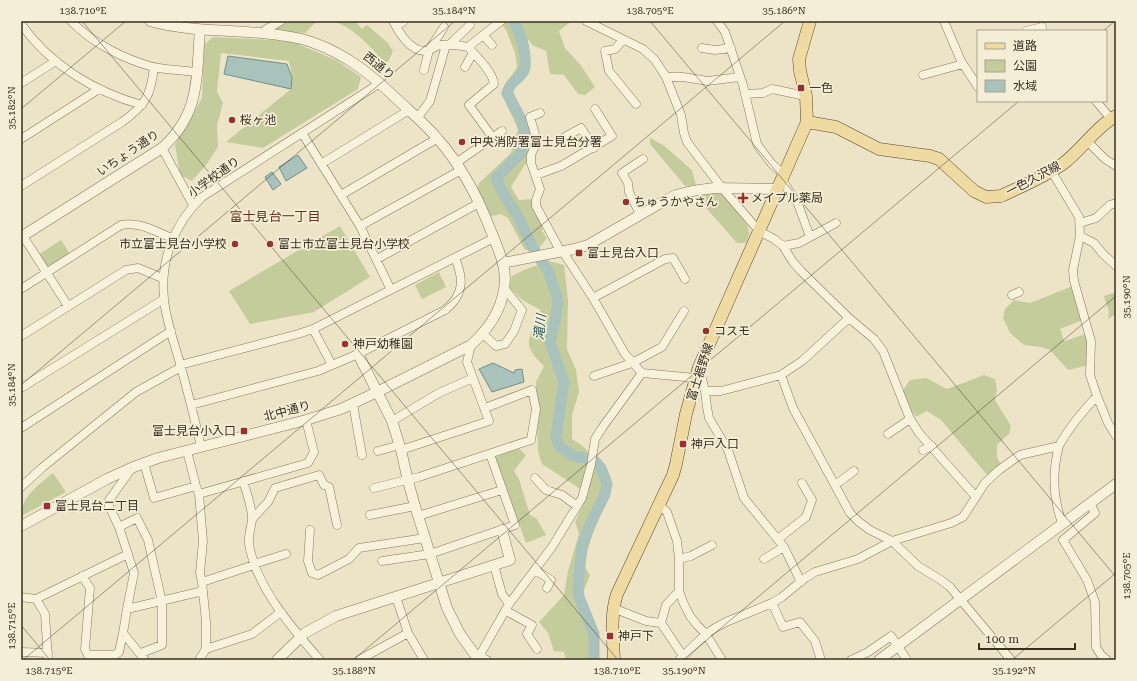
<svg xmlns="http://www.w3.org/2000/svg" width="1137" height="681" font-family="'Roboto Serif','Noto Sans JP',serif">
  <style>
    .green { fill: #c4cc9c }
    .water { fill: #a9c2bc; stroke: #6f908a }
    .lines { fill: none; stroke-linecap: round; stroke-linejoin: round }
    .river { stroke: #a9c2bc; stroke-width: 11 }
    .minor-casing { stroke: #89775d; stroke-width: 9 }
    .tertiary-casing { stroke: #89775d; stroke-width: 11 }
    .primary-casing { stroke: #574531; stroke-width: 13 }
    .minor { stroke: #f8f1db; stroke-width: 8 }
    .tertiary { stroke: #f8f1db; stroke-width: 10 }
    .primary { stroke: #efdba2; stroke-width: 12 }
    .ticks { fill: none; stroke: #3a2e20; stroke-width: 1; stroke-opacity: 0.45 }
    .poi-dot { fill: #96332f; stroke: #f5eed7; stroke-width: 1.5 }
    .labels { text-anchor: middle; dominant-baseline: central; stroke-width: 3.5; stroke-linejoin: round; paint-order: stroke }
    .street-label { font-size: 12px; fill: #3a2e20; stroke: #f5eed7 }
    .poi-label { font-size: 12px; fill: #3a2e20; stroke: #f5eed7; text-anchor: start }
    .neighbourhood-label { font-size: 13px; fill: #653321; stroke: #f5eed7 }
    .water-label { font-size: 13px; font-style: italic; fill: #305959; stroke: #f5eed7 }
    .neatline { fill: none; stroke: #3a2e20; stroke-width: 1.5 }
    .ticks-label { font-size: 10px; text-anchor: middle; fill: #3a2e20 }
  </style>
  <rect width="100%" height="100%" fill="#ede4c8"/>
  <path class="green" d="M287,21H317L305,33L275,31L277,25Z
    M332,21H355L362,29L367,25L388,43L393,51L389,60L381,68L375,63L377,54C364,40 350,26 332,21Z
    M499,21H568L569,23L559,31L565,48L580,64L595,87L585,95L578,94L564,75L550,74L546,51L532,45L528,39C529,64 541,78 506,84L517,67L515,53L506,30Z
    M213,37L291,41L336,60L361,77L358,89L263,148L226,142L291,89L292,78L289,61L221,53L217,92L223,103L217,125L218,147L206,165L192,181L180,175L175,145L202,98L204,45Z
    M512,90L530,125L531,146L528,160L511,187L519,200L531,199L543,222L542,231L547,238L539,248L525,250L508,218L501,214L491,216L476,192L479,183L511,153L518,129L501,93Z
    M650,138L663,145L692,170L696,185L685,186L650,144Z
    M723,191C730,201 750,222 749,234C749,237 747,240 746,243H737L701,202L697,195Z
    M340,226L370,277L314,312L250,324L229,291Z
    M61,240L70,254L50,267H46L38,255Z
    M549,261L564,265L568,300L567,349L576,370L579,392L572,415V439C588,449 587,449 595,466C609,497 602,509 591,539C588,548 586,557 584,566L590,575L578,606C589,626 593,637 592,660H566L564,652L554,651L548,633L539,622L564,595L568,571L579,534L575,522L588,494L542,464L538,452L536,382L544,366C538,360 530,353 529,344C528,337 537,317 541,310L522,300L509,287L512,276L524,270Z
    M439,272L446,287L422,299L415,285Z
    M1073,286L1082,320L1060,329L1064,341L1089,333V365L1068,370L1050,350L1041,347L1024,345L1010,333L1003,318L1005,309L1014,300L1030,303Z
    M1116,292V314L1108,319L1109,312L1104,296Z
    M984,375L995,379L997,389L995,400L1011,426L1009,434L997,445V457L1000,463L999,470L987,475L941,420L927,411L916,417L900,395L910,380L926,378L947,389Z
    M518,448L526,455L514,471L519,479L530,515L537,519L546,535L526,543L495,457Z
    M53,473L66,492L23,515C18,499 42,482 53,473Z"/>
  <path class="water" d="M228,56L287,64L292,78L291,89L224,74Z
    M298,155L307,168L286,181L279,167Z
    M272,172L281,184L273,190L265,177Z
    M493,363L514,373L515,370L522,369L524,382L492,392L479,369Z"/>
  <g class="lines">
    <path class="river" d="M513,21C521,33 530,60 522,73C520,78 514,80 511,85C509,87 508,91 507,93L522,121L525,134L521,153L496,178L506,198L517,215L533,248L548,271L558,299L556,317L550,342L564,382L556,437L559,446L573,456L594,460L601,468L607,484L605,494L590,525L582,546L578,585L579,597L594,634V660"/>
    <defs>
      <path id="minor" d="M71,21C92,43 124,59 153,67C167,70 182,70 196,72
        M393,21C399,32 410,52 426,51C431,51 435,46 440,45C447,43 461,46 468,47C476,56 493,72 494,84L469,105L493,138
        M586,21L643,49L655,60L666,77L681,115L684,133L687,142L722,188L759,231L774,239L783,246L793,262L801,271L849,318L874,339L883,351L910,419L919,433L976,497
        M717,21L725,32L743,85L757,144L771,163L784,175
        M944,21L961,61L978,87
        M21,24C50,65 95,92 142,105
        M396,26L404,21
        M1026,31L1042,27
        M263,33L265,30L281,21
        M483,35L492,45
        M623,40L615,49L605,51L609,71L636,104
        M449,45L470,25
        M468,47L501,21
        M702,48L715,50L731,48
        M465,67L473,53
        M424,70L429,50L444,27
        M923,75L963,64
        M666,77H683L708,81L739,77
        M21,83L56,61
        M745,94L763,93L772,89L806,96
        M1096,101L1111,119
        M540,113L530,117L535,134V146L531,155V163L540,189L536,200V206L561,252
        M418,117L430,101L446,45
        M302,133L360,226L391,290
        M563,138L581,128L594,148
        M21,139L99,89
        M1088,142L1105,159L1116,166
        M162,148L193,205
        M456,163L502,131
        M321,164L409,110
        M1052,172L1079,217L1080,236L1073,270L1074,281L1091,341L1090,375L1097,396L1108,423L1116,436
        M536,175L561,166L612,136L595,109
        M782,180L798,204L810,237
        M21,186L122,122C146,105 151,95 154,67
        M341,195L438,138
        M640,214L629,192L628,183L622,173L643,159
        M1080,223L1096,218L1110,205L1116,203
        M360,226L461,170
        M23,236L68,306
        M1080,236L1094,243L1103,254L1116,266
        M783,246L799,243L836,223
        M563,252L593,298L625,354L642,373L696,378
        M377,259L479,203
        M21,289L121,225C139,221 156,232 172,238
        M1012,295L1019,292
        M593,298L665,259L673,258L685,279
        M313,329L332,365
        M483,334L496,346L505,344L514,331L522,310L504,288
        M21,336L126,270L138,268L162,278
        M180,365L298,334L313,329L494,238
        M699,367L705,391L707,407L709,418L728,450L744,498L784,547L801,582
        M781,375L793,408L850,513L859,522L870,530L892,541L918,566L941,580L950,587L1011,660
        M594,376L632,363L662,347L684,311
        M21,388L164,299
        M705,391H721L781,375L802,361L849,318
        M353,404L362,455
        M191,405L318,371L358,354L445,310C464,295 464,279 455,258
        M392,421L439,393L473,378
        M21,428L171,331
        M888,434L910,419
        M1059,446C1052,472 1053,498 1062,523
        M201,447C195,420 188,393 181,367C175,345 166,321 164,299C160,260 174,224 202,197L380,83
        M401,450L489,421L467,362L471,345
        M923,450L932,446
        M187,451L196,486L199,494L203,541L200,573L202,582L206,622V649L199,660
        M378,451L400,445
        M144,463L154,498L196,486
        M132,468L112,496L109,500V506L119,527L134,573L127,609L123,633L145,660
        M535,478L546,490L562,495L577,506
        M243,481C246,490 253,511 252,520C251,528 248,535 249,544C256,587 292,628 320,660
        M835,485L854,471
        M21,487L43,467L136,392L181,367
        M374,488L419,477L531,440L536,409L532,390L485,408
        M199,494L308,463L314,452L306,420
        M1090,503L1095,513L1063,540L1087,580L1095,602L1096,647L1101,655L1107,660
        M659,505L667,512L677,541L679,559V591L683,602L690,616L697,625L706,634L722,660
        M370,515L415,506
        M418,516L502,490
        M253,518L268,502L275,488L319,475L324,485L329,487L337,525
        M119,527L137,518L148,540L162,602V645L141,653
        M310,530L308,561L312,573L318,575L349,559L359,548L425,538
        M778,539L806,517L812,500L802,483
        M679,559L691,556L712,545
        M764,559L784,547
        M382,561L430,554L515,525L490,454
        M254,564L286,554
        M494,565L502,594L509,604
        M535,570L551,580L547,588
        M82,576L90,588L85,649L88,655H115L119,652L123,633
        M202,582L254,565
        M679,591L666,605L661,623L683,656
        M21,597L36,599L128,554
        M396,597L408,633
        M36,599L45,614L48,660
        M772,603L783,627L800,622L815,641L821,660
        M613,608L646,621L661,623
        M127,609L203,591
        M506,611L532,625L527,634L537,649
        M206,649L252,634L281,612
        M21,652L48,653
        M479,656L487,660
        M359,660L408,633L424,660
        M477,660L509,604L552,547L582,498L591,465L595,439L602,428L642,373
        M679,660L706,634L715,628L726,622L772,603L782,597L805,578L815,572L858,559L892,541L951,523L963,517L985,483L999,470L1020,455L1059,446C1069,427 1082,412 1097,396
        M851,660L868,652L891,636L907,660"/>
      <path id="tertiary" d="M21,237L162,148C201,113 196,77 200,30
        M503,263L574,249L588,245L659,204L676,195L692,191L714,188L777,189
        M358,354L392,421L401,450L408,481L415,506L447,608L460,634L478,659
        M21,526L107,479L131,468L158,458L306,420L341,409L377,392L471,345C491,327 505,305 505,277C504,261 497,246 491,231C478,197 461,165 437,138C426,125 413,114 400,102C374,77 348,55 314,43C303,38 291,37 279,35C236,29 192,33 150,21
        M277,660L305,633L336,616L510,560L502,530
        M879,660L1116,484"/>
      <path id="primary" d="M807,122L836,127L879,149L930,156L939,159L974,191L986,197L1001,196C1022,186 1045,177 1064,163C1082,149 1097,126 1116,116
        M614,660C613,637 610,616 617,594L673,475L676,464L686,414L699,367L807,122L806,96L800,71L799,59L810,21"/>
    </defs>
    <use href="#minor" class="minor-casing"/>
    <use href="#tertiary" class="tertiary-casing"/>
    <use href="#primary" class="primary-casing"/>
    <use href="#minor" class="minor"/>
    <use href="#tertiary" class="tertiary"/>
    <use href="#primary" class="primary"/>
  </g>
  <path class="ticks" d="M82,21L618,660M650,21L1116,577M1103,31L1115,21M21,109L126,21M21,385L455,21M21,625L50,660M23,660L785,21M353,660L1019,101M683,660L1116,296M1012,660L1116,573"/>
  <g class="poi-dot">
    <rect x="797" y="84" width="8" height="8" rx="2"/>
    <circle cx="232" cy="120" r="4"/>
    <circle cx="462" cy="142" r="4"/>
    <path d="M741 192h4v4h4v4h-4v4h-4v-4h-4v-4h4z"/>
    <circle cx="626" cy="202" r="4"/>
    <circle cx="235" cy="244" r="4"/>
    <circle cx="270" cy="244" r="4"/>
    <rect x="575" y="249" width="8" height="8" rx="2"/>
    <circle cx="706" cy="331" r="4"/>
    <circle cx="345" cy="344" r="4"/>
    <rect x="240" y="427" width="8" height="8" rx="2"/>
    <rect x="679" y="440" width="8" height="8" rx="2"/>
    <rect x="43" y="502" width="8" height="8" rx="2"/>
    <rect x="606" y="632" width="8" height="8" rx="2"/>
  </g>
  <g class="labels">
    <g class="street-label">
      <text transform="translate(379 66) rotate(39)">西通り</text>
      <text transform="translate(128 153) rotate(-34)">いちょう通り</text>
      <text transform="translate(214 177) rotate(-36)">小学校通り</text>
      <text transform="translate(1033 179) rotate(-28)">一色久沢線</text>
      <text transform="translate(700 372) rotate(-72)">富士裾野線</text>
      <text transform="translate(287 411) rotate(-15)">北中通り</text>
    </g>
    <g class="poi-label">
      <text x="809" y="88">一色</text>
      <text x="240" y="120">桜ヶ池</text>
      <text x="470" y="142">中央消防署富士見台分署</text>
      <text x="751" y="198">メイプル薬局</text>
      <text x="634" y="202">ちゅうかやさん</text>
      <text x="227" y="244" text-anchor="end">市立富士見台小学校</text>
      <text x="278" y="244">富士市立富士見台小学校</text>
      <text x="587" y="253">富士見台入口</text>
      <text x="714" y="331">コスモ</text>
      <text x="353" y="344">神戸幼稚園</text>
      <text x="236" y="431" text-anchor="end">富士見台小入口</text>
      <text x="691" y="444">神戸入口</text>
      <text x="55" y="506">富士見台二丁目</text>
      <text x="618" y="636">神戸下</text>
    </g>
    <g class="neighbourhood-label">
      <text x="275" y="216">富士見台一丁目</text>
    </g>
    <g class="water-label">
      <text transform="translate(540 327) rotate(-84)">滝川</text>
    </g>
  </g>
  <rect width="1137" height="681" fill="none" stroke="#f5eed7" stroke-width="44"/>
  <rect x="977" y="30" width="130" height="72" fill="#f5eed7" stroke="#aaa18e"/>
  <rect x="985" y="43" width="20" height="6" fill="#efdba2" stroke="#aaa18e"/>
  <text x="1013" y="50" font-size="12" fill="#3a2e20">道路</text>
  <rect x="985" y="60" width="20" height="12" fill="#c4cc9c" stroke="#aaa18e"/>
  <text x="1013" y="70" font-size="12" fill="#3a2e20">公園</text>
  <rect x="985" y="80" width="20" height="12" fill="#a9c2bc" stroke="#aaa18e"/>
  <text x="1013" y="90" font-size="12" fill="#3a2e20">水域</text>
  <path d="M979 643v6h96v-6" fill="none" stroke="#3a2e20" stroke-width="2"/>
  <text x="985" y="643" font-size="12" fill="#3a2e20" stroke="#f5eed7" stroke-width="3" paint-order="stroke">100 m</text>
  <rect x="22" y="22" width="1093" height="637" class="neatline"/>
  <g class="ticks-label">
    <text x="83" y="14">138.710°E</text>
    <text x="454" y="14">35.184°N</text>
    <text x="650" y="14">138.705°E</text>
    <text x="784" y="14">35.186°N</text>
    <text transform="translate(11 108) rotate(-90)" y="4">35.182°N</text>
    <text transform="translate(1126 297) rotate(-90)" y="4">35.190°N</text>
    <text transform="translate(11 385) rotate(-90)" y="4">35.184°N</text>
    <text transform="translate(1126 576) rotate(-90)" y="4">138.705°E</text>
    <text transform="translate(11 626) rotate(-90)" y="4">138.715°E</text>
    <text x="49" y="674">138.715°E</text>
    <text x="354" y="674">35.188°N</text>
    <text x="617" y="674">138.710°E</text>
    <text x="684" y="674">35.190°N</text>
    <text x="1014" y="674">35.192°N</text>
  </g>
</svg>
